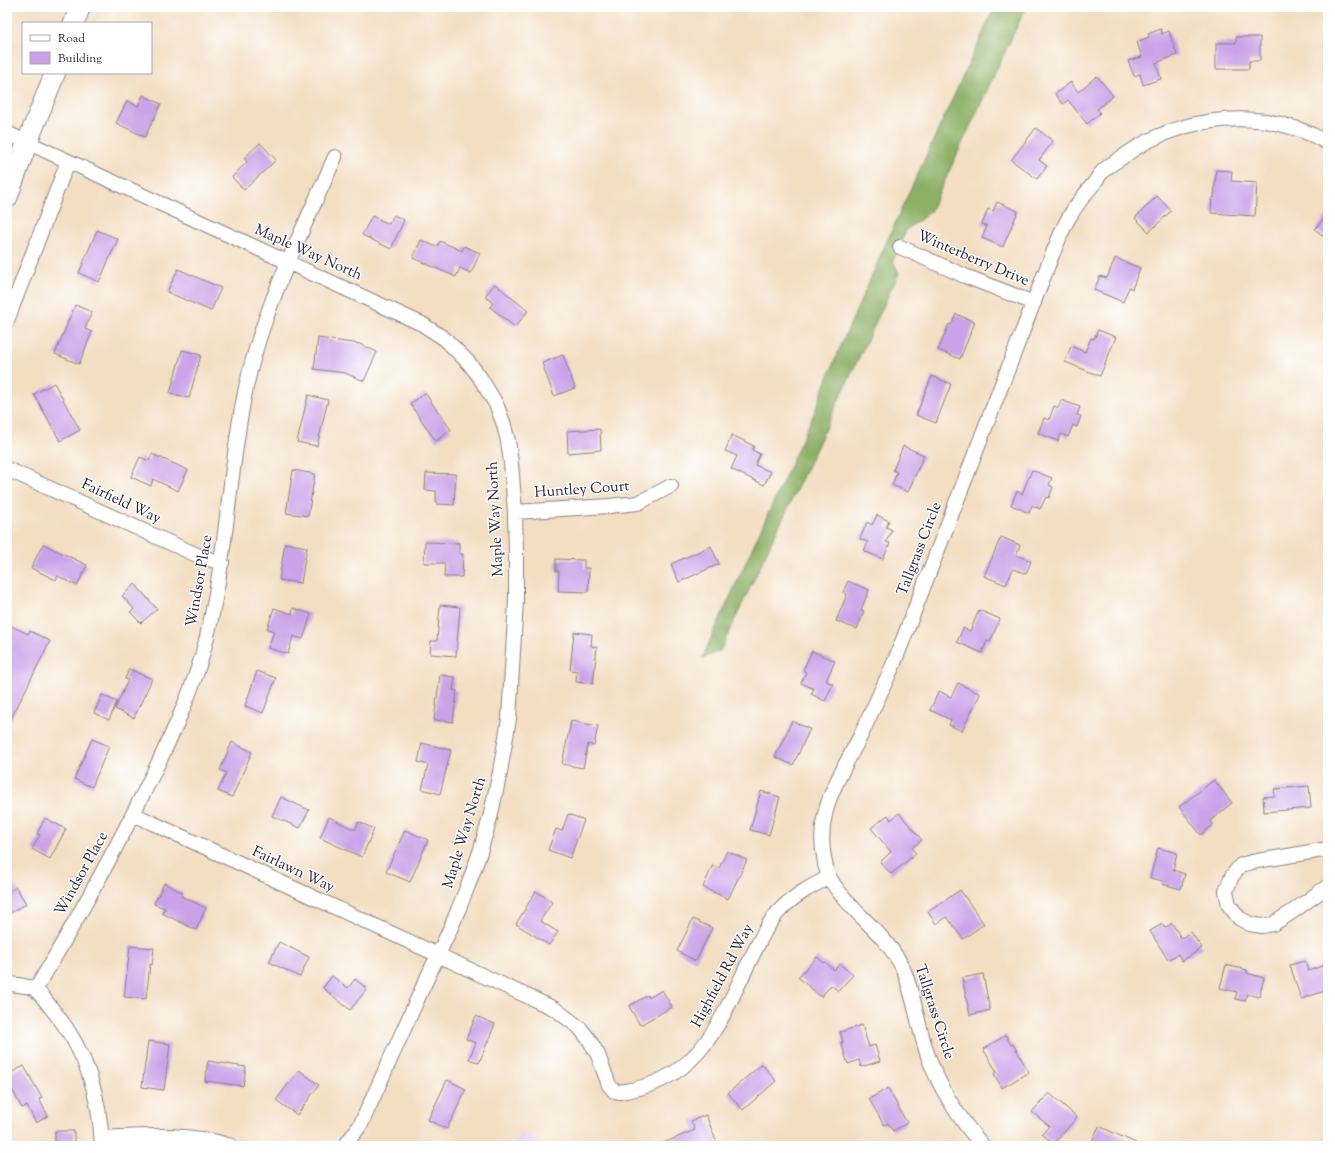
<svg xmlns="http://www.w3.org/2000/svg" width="1335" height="1153" font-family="'Sorts Mill Goudy',serif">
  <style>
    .built { fill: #dfd5f5 }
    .forest { fill: #8cb065; stroke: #576950 }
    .building { fill: #caa2e8 }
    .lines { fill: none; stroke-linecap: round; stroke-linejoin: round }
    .street-casing { stroke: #8a807e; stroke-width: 16 }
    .secondary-casing { stroke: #8a807e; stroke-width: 22 }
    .street { stroke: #fff; stroke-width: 14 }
    .secondary { stroke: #fff; stroke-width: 20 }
    .labels { text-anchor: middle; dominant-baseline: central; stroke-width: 3; stroke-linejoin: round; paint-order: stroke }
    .street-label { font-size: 15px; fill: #22223b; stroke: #fff }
  </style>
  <rect width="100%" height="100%" fill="#fff"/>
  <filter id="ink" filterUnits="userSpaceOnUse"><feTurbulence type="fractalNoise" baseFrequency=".025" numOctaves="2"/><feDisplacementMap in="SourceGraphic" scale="8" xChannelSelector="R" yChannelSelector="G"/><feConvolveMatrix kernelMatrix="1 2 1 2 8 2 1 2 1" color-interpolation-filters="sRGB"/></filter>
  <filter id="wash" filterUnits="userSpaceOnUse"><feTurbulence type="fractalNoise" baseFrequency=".012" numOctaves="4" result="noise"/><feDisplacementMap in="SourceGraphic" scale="16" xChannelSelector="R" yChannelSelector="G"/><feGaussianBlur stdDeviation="0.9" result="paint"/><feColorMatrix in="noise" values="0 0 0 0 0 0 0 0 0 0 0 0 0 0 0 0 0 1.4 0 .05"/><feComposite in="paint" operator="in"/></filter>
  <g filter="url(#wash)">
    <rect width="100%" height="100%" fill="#f3dec2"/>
    <path class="built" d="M520,1133L551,1146H513Z"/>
    <path class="forest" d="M995,7H1026L930,212L906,230L893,261L899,273L720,651L702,658L816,409L838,352L896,221Z"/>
    <g id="blocks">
      <path class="building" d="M1161,29L1162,34L1169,31L1177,55L1156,63L1161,79L1143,85L1140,74L1134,76L1128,61L1142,57L1137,42L1149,37L1148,34Z
        M1236,37H1260V61H1249V69H1216V43H1236Z
        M1097,76L1113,96L1097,109L1100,113L1087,124L1068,100L1063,104L1055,94L1071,82L1078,92Z
        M143,95L161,104L145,137L116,123L127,101L138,106Z
        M1036,128L1053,141L1039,160L1047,166L1037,179L1011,160Z
        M260,143L276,160L244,190L232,177L247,162L244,158Z
        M1216,170L1232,171L1231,181L1257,183L1255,216L1211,213L1212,198H1214Z
        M1157,196L1171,211L1149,232L1135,218Z
        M997,202L1018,211L1003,247L982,238L987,226L982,224L988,209L993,211Z
        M1328,214V240L1315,229Z
        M394,215L404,220L391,249L362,235L372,216L389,224Z
        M97,230L118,239L99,282L79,273Z
        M421,240L437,247L440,241L462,251L464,246L480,253L471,273L460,268L456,277L413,258Z
        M1115,258L1140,268L1132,289L1129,287L1123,302L1094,290L1100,276L1107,278Z
        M178,269L221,288L211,311L167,292Z
        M495,284L528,311L515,327L490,307L493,303L485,296Z
        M75,305L92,312L85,329L92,332L79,364L55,354Z
        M956,314L975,322L960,359L938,350L949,324L951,325Z
        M1098,330L1116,337L1100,376L1065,362L1071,346L1085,352L1091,338L1094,339Z
        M318,338L360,344L377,352L364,381L345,373L314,369Z
        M182,350L201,355L189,398L170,393Z
        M563,355L575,388L554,396L542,363Z
        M932,376L951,384L936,423L916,415Z
        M54,383L80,430L60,441L34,394Z
        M425,393L451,430L436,441L410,404Z
        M308,395L328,400L317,446L297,442Z
        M1061,400L1080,407L1077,415L1081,416L1077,427L1073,425L1068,437L1061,434L1058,441L1038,433L1044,418L1049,420L1054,406L1058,408Z
        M600,429L601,450L568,453L567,431Z
        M732,435L754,446L752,450L760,454L755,465L771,472L764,485L731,469L737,456L725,451Z
        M903,446L924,455L908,492L892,485L897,472L893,470Z
        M152,454L188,470L178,491L153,479L151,486L131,477L140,457L149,461Z
        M293,470L315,474L308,516L286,513Z
        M1032,470L1052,478L1049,485L1053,487L1049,498L1046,497L1040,509L1032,505L1029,513L1011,505L1017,491L1022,494Z
        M426,473L456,474L454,505L436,504V491L425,490Z
        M877,515L889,521L886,527L892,530L886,542L890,543L883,559L864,551L868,542L860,539L867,522L872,525Z
        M1001,537L1020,545L1016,555L1031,561L1026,574L1013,569L1006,585L984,576Z
        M425,542L459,543V554H463L462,577H444L445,563H424Z
        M285,543L307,547L301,583L279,580Z
        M43,544L87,565L77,586L58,576L56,580L31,568Z
        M711,546L719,564L679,582L671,564Z
        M556,559L584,560V568H589L588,592L558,591L559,571H556Z
        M848,581L869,590L861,610L864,611L857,629L836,621L847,594L843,592Z
        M135,584L157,609L141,623L130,612L134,609L122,596Z
        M440,605L460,607L456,656L430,654L431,641H437Z
        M274,608L292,614L293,608L311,614L303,639L293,636L288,654L268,648L274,631L267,629Z
        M979,610L1000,619L990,642L987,641L982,653L957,642L963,628L970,631Z
        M7,624L28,634L30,631L50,641L7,727Z
        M574,632L592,634L591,646L597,647L593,684L576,682L577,671L570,670Z
        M812,651L835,661L826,681L833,684L825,701L811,694L814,689L801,683L806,672L803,670Z
        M129,669L152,679L134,718L115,709L128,680L125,679Z
        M257,671L276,678L263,713L245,706Z
        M440,675L455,677L453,690L457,691L453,722L434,720Z
        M958,683L980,694L962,731L949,725L951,720L930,710L939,691L951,697Z
        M102,695L117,702L109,720L94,713Z
        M571,721L598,726L594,746L588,744L583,768L562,764Z
        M792,721L810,729L793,765L775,757Z
        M92,739L109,746L92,787L74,779Z
        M232,742L252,752L232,797L218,791L226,773L220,770Z
        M422,743L451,750L440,794L422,789L428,765L418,762Z
        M1214,780L1232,803L1210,821L1213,825L1201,835L1179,807Z
        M1309,786L1311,808L1264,812L1263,797L1275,796L1274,789Z
        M761,791L780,797L769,835L750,830Z
        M281,797L309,810L300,828L272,816Z
        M899,813L922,840L912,848L916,854L891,874L880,862L891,852L871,828L888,815L891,820Z
        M568,814L584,820L570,858L548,850L556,829L562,831Z
        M329,817L355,830L359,822L374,829L362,857L320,838Z
        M45,818L66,829L50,859L32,849L40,835L37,834Z
        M405,830L428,840L410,882L386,872Z
        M1158,848L1177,853L1173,870L1185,874L1181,889L1162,884L1163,881L1150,878Z
        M727,851L747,860L728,899L703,887L713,865L719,868Z
        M164,883L183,893L181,896L206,908L196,930L162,913L165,908L154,904Z
        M16,887L26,904L7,915V893Z
        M960,890L984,924L963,939L947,917L936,924L928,912Z
        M536,891L552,902L540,921L558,932L549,945L516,924Z
        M693,919L712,928L696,961L677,951Z
        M1172,923L1181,938L1191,932L1202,948L1182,961L1178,954L1168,960L1150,931L1162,924L1165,928Z
        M279,942L309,957L300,977L269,962Z
        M130,946L154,948L152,965L150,964L146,999L124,997Z
        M817,957L824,963L825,962L834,970L840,964L853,975L838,991L831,985L821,997L798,977Z
        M1305,961L1308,971L1328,964V987L1324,989L1325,991L1301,999L1290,965Z
        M1226,965L1247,970V973L1264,978L1259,997L1247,994L1245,1001L1235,999L1237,992L1220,988Z
        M983,974L990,1010L970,1015L962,978Z
        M332,976L348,988L355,979L367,989L350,1010L323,988Z
        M662,990L672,1007L640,1025L629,1006L648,995L649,998Z
        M476,1016L495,1024L479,1063L469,1059L476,1043L466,1039Z
        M862,1025L869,1047L875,1045L880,1061L861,1067L859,1060L848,1064L841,1042H843L840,1032Z
        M1006,1035L1011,1045L1013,1044L1029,1072L1002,1088L994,1074L997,1072L983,1049Z
        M148,1041L170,1044L164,1090L142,1087Z
        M208,1061L246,1067L243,1086L205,1081Z
        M762,1064L776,1081L743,1110L728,1093Z
        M24,1066L42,1098L39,1099L48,1116L36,1123L27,1106L22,1108L7,1080V1075Z
        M299,1070L319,1085L297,1115L276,1100Z
        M447,1080L466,1089L447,1129L428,1120Z
        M888,1088L907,1123L893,1131L888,1123L884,1125L869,1099Z
        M1049,1093L1077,1117L1054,1144L1042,1134L1049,1126L1032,1112Z
        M706,1115L718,1146H656L695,1130L691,1121Z
        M1099,1126L1142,1146H1090Z
        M55,1131H74V1146H55Z"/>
    </g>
  </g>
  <g filter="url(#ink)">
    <use href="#blocks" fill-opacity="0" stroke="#8a807e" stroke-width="1"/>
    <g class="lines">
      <defs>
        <path id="street" d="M7,133L422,324L445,339L469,363L479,376L496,404L503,422L508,441L511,463L515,512L516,555V601L509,719L500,772L490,818L480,852L469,883L452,925L422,989L361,1124L345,1146
          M900,247L965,276L1034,303
          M7,321L68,161
          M7,469L199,556L222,563
          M515,512L609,506L638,503L671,486
          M133,814L555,1009L580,1028L590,1041L598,1055L609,1085L614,1091L619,1092C699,1082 719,1024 750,960C759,943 767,923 781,909C795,895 812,886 829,877
          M1328,849L1252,862L1241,865L1232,876L1226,891L1229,905L1239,918L1250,924L1262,926L1273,924L1292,912L1328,886
          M7,983C14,985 32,986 36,990C42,995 47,1003 52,1009C85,1048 100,1095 102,1146
          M36,989C75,923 112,857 146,788C167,746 188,702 202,656C225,574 227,492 242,408C257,319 299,239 335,157
          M102,1138C146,1136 189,1132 231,1146
          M983,1146C960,1120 940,1089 928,1056C918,1028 915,999 904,971C889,936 855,916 834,885C828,877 825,867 824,857C815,811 841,774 861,735C872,711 883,687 894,663L1052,255C1057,244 1061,232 1067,221C1074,207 1085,194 1095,182C1097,179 1099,175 1102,172C1107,166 1117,161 1124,156C1182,114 1265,106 1328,143"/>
        <path id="secondary" d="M74,23L80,7
          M7,198L27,143L55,73"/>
      </defs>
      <use href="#street" class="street-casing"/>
      <use href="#secondary" class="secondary-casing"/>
      <use href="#street" class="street"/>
      <use href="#secondary" class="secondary"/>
    </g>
  </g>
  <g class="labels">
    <g class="street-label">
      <text transform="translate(308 253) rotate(24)">Maple Way North</text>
      <text transform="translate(973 259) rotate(23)">Winterberry Drive</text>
      <text transform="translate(582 490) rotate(-4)">Huntley Court</text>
      <text transform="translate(121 502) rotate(25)">Fairfield Way</text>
      <text transform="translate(496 519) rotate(-93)">Maple Way North</text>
      <text transform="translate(920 549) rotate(-69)">Tallgrass Circle</text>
      <text transform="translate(200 581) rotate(-80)">Windsor Place</text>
      <text transform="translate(465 833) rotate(-73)">Maple Way North</text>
      <text transform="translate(293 870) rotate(25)">Fairlawn Way</text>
      <text transform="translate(82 874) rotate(-61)">Windsor Place</text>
      <text transform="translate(723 976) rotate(-62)">Highfield Rd Way</text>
      <text transform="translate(934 1012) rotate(72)">Tallgrass Circle</text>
    </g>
  </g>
  <rect width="1335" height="1153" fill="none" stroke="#fff" stroke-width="24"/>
  <rect x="22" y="22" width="130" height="52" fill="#ffffff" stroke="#a7a7b1"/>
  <rect x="30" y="35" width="20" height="6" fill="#ffffff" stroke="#a7a7b1"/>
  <text x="58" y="42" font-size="12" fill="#22223b">Road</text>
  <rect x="30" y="52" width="20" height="12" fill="#caa2e8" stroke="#a7a7b1"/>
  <text x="58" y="62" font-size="12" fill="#22223b">Building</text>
</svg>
